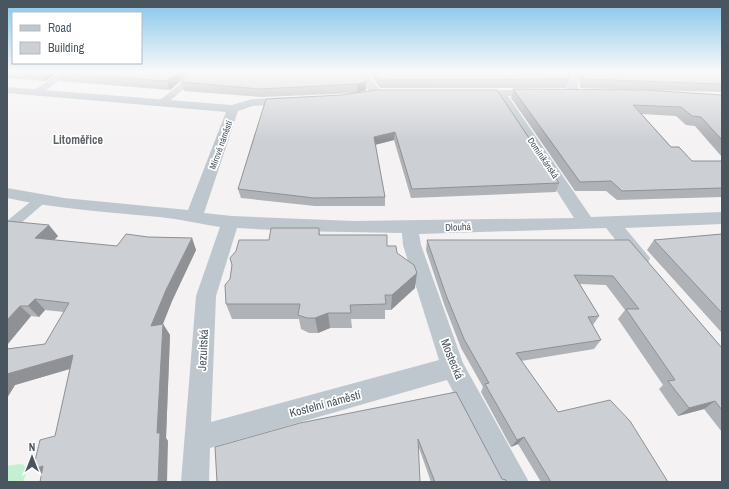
<svg xmlns="http://www.w3.org/2000/svg" width="729" height="489" font-family="'Archivo Narrow',sans-serif">
  <style>
    .green { fill: #c2f0d1 }
    .lines { fill: none; stroke-linecap: round; stroke-linejoin: round }
    .pedestrian { fill: #bec7ce; fill-rule: evenodd }
    .minor { fill: #bec7ce; fill-rule: evenodd }
    .wall { fill: #afb2b6 }
    .shaded-wall { fill: #8f9194 }
    .building { fill: #cccfd4; stroke: #8f9194 }
    .labels { text-anchor: middle; dominant-baseline: central; stroke-width: 3.5; stroke-linejoin: round; paint-order: stroke }
    .far-street-label { font-size: 9px; fill: #4a565f; stroke: #fff }
    .street-label { font-size: 10px; fill: #4a565f; stroke: #fff }
    .far-district-label { font-size: 12px; font-weight: bold; fill: #5e6267; stroke: #fff }
    .near-street-label { font-size: 12px; fill: #4a565f; stroke: #fff }
  </style>
  <rect width="100%" height="100%" fill="#f4f2f2"/>
  <path class="green" d="M20,464L24,465L27,471L23,482H7V466Z"/>
  <g class="lines">
    <path class="pedestrian" d="M61,72H71L39,95H33V91Z
      M194,72H204L165,105H159V101Z
      M39,197L43,198L45,201L43,204L12,231L7,233V221L35,198Z"/>
    <path class="minor" d="M355,72H366L382,93L380,95H372Z
      M568,72H578V93L576,95H568L566,93Z
      M7,87L232,105L252,99L292,97L294,100L292,103L253,106L238,111L204,213L232,216L354,221L574,218L496,96H475L469,93L475,90H535L539,91L541,93L539,95L508,96L591,217L722,212V224L625,228L650,258L648,263L641,265L634,263L606,228L419,234L421,245L463,363L529,482H500L447,380L210,448L209,482H181L196,296L220,227C200,224 180,219 159,217C108,212 57,209 7,198V188L64,198L188,210L226,112L7,93ZM237,228L293,231L402,233L403,245L439,360L211,422L216,296Z"/>
  </g>
  <path class="wall" d="M7,72H191L170,90L60,81L56,73L46,81L7,78Z
    M359,72L366,90L357,93L262,97L184,91L181,82Z
    M368,72H569V79L566,88H380Z
    M578,72H722V92L580,88Z
    M513,89L722,95V157L695,126L686,125L676,116L642,114L671,147L692,161H722V197L617,200L606,191H575L511,98Z
    M342,95L559,183L556,192L411,198L394,140L375,145L385,197V206H315L241,198L238,189Z
    M7,221L58,236L54,240L117,246L148,237L192,238L196,250L172,301L163,324L170,335L166,438L168,441L55,436L70,369L15,385L7,398V349L45,344L64,312L45,310L39,317L31,316L7,345Z
    M319,228L320,235L387,246L397,253L415,288L391,310H385V319H351L352,328H330L318,333H309L301,329L299,319H232L226,304L232,266L230,258Z
    M722,234V333L647,250L654,240Z
    M427,240H629L722,348V432L704,409L678,416L659,389L663,385L618,319L625,310L606,285L580,284L599,316L593,325L601,340L594,349L521,361L558,412L668,482H541L518,444L511,447L481,392L483,387L461,348L444,304L426,250Z
    M456,392L502,479L507,482H431L419,448L217,482Z"/>
  <path class="shaded-wall" d="M41,72H58L46,81Z
    M179,72H191L170,90L167,81Z
    M366,82V90L357,93V84Z
    M395,132L394,140L374,145V137Z
    M49,225L58,236L45,249L35,238Z
    M192,238L196,250L172,301L158,336L151,326L166,290Z
    M417,273L415,288L391,310L392,295Z
    M35,299L45,310L39,317L28,306Z
    M20,306L31,316L7,345V320Z
    M328,313L330,328L318,333L315,318Z
    M163,324L170,335L166,438L168,441L167,482H158L157,433Z
    M73,355L83,365L15,385L7,398V374Z
    M715,401L704,409L678,416L689,408Z
    M524,437L518,444L511,447L517,440Z
    M43,466L47,476L33,469Z"/>
  <path class="building" d="M57,72H179L167,81L56,73Z
    M194,72H359L366,82L357,84L260,89L181,82Z
    M374,72H569V79L380,80Z
    M582,72H722V84L583,79Z
    M513,89L645,90L722,95V140L701,117L692,116L681,107L633,105L671,147H679L692,161H722V188L622,191L611,181L580,182Z
    M376,90H497L559,183L412,189L395,132L374,137L385,197L314,198L238,189L266,99L342,95Z
    M7,221L49,225L35,238L117,246L126,234L148,237L192,238L166,290L151,326L163,324L157,433H160L158,482H40L43,466L33,469L40,440L55,436L73,355L7,374V349L45,344L69,303L35,299L28,306H20L7,320Z
    M271,228H319V235H387V246H396L397,253L414,265L417,273L392,295H385L386,304L350,305L351,313H328L315,318H307L298,315L300,304H226L225,285L230,279L232,265L230,258L236,251L239,240H269Z
    M722,234V313L654,240Z
    M427,240H629L722,348V410L715,401L689,408L668,381L675,380L626,309H639L613,276L574,275L599,316L588,317L601,340L516,353L558,412L610,400L630,421L668,482H551L524,437L517,440L485,384L489,383L464,339L446,295Z
    M456,392L502,479L506,480L507,482H435L418,439L420,482H217L215,447L300,423Z"/>
  <linearGradient id="sky" x2="0" y2="1"><stop stop-color="#85c5ea"/><stop offset="0.51" stop-color="#faf9f9"/><stop offset="1" stop-color="#faf9f9" stop-opacity="0"/></linearGradient>
  <rect width="729" height="141" fill="url(#sky)"/>
  <g class="labels">
    <g class="far-street-label">
      <text transform="translate(221 145) rotate(-70)">Mírové náměstí</text>
      <text transform="translate(543 158) rotate(56)">Dominikánská</text>
    </g>
    <g class="street-label">
      <text transform="translate(458 227) rotate(-2)">Dlouhá</text>
    </g>
    <g class="far-district-label">
      <text x="78" y="140">Litoměřice</text>
    </g>
    <g class="near-street-label">
      <text transform="translate(203 350) rotate(-87)">Jezuitská</text>
      <text transform="translate(452 359) rotate(68)">Mostecká</text>
      <text transform="translate(325 404) rotate(-15)">Kostelní náměstí</text>
    </g>
  </g>
  <rect width="729" height="489" fill="none" stroke="#4a565f" stroke-width="16"/>
  <rect x="12" y="12" width="130" height="52" fill="#ffffff" stroke="#b7bbbf"/>
  <rect x="20" y="25" width="20" height="6" fill="#bec7ce" stroke="#b7bbbf"/>
  <text x="48" y="32" font-size="12" fill="#4a565f">Road</text>
  <rect x="20" y="42" width="20" height="12" fill="#cccfd4" stroke="#b7bbbf"/>
  <text x="48" y="52" font-size="12" fill="#4a565f">Building</text>
  <g transform="translate(32 457)" stroke="#ffffff" stroke-width="3" paint-order="stroke">
  <path d="M0-3L7 15L0 10L-7 15Z" fill="#4a565f"/>
  <text y="-6" font-size="11" font-weight="bold" text-anchor="middle" fill="#4a565f">N</text>
  </g>
</svg>
